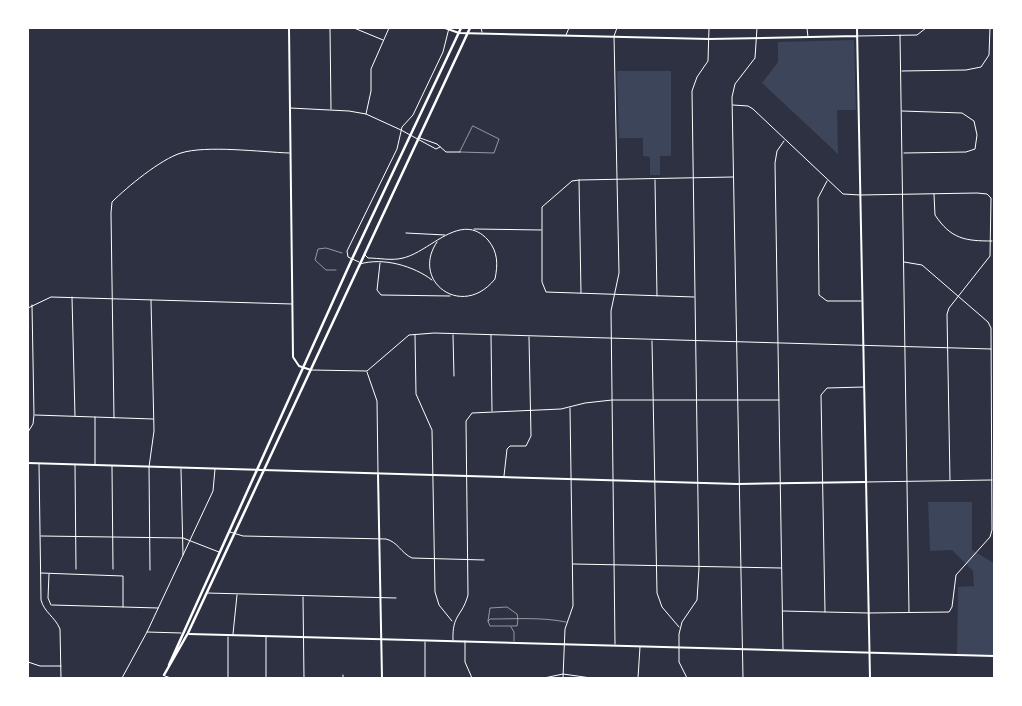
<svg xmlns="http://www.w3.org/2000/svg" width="1022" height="706" font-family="'Golos Text',sans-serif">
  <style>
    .green { fill: #3c4559 }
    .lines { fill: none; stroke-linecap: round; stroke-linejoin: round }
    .service { stroke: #fff; stroke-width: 0.5 }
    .minor { stroke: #fff; stroke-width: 1 }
    .tertiary { stroke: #fff; stroke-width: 2 }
    .secondary { stroke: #fff; stroke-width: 2 }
    .primary { stroke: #fff; stroke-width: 2.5 }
  </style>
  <rect width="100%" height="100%" fill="#2d3142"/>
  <path class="green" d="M854,40L856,110H837L838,154L762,83L778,62V42Z
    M617,71H671V156H660V175H650V157L643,156V138H619Z
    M928,502H972V550L994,563V656L957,655L958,587L974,586L973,571L952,550L930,551Z"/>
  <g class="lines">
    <path class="service" d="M473,126L499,139L494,153L460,152Z
      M336,270H326L315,260L318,249L326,248L342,253
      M488,621L490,608L507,607L517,614C518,617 518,622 517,626H490L488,621L490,619C515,619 542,617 566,622
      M511,627L514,632V641"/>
    <path class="minor" d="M330,28L331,109
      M354,28L383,40
      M481,28L482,32
      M807,28L808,37
      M566,35L569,28
      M900,35L909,612
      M858,36L917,35L926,28
      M902,71L966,70L981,67L989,55L990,28
      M733,105L748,106L753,109L843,194L860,195L977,193L987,194L991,198L990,256L949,308L947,314L950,480
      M290,108L349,111L366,114L401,130L436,149L440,147
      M902,111L962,113L974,121L977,135L975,149L966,152L904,153
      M366,114L371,91V69L389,28
      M420,138L437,144L446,152H460
      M579,180L581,293
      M655,180L657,296
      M827,181L818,198L819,295L827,301H861
      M934,194L935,215C951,239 965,241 992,241
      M474,229L541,230
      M406,233L445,235
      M365,255L368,258C379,258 392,261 403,258C430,252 461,210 488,240C498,252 498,264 495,279C462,320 410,281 437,242
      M359,262L348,257L347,251L397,149L402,127L413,115L443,52L449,28
      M380,263L377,290L381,295L450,296
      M360,264C383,257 414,266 432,280
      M72,297L75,416
      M694,297L546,292L542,282V207L572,181L579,180L733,177
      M28,308L51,297L292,304
      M415,335L416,394L432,430L435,592L439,605L452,621
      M453,335L454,376
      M491,335L492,411
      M652,341L657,593L662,607L679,627
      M311,370L367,371L409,335L434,333L991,349
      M367,372L377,401L378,473
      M35,415L153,419
      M95,417V465
      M114,418L111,213L112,202C127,187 161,159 181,153C206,145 261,152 289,153
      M28,432L33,424L34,415L32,305
      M39,464L41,600C44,612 55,617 60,629L61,678
      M75,465L76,569
      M112,466L113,569
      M181,469L183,555
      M504,476L507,449L510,446H526L531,436L529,337
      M866,482L992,480
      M230,532L243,536L386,539C398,542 401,553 412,558L484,560
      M41,536L183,538L219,552
      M573,564L781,568
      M150,570L149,467L154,431L151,300
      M41,573L123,576V607
      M49,574L48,598L51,605
      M207,593L396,598
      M303,597L304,678
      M52,605L158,608
      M783,611L868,613L949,612L952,607L956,575L990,537L992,530L991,328L988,322L922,265L904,262
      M825,612L821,395L827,388L864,387
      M147,632L181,633
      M233,634L237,595
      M228,637V678
      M266,637V678
      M453,640C452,614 462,617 468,595L466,421L472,413L561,409L585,403L612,400H779
      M465,641V662L472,678
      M425,642V678
      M615,644L611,311L619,273L614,36L617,28
      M783,649L775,163L777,151L784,141
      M28,662L40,666H61
      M343,675V678
      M165,676L171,678
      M122,678L147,632L213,491L215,469
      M544,678L563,674L591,678
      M563,678L565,629L573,606L570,408
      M638,678L640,647
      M687,678L679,662V634L682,622L697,600L699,568L692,91L697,77L708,61L709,28
      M743,678L732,97L735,84L755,58L757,28"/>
    <path class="tertiary" d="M289,28L293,357L299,366L311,370
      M445,28L459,33L709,39L857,36
      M857,28L870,678
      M28,463L738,484L865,482
      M378,474L382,678"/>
    <path class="secondary" d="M189,634L994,656"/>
    <path class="primary" d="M169,665L352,259L461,28
      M164,675L188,633L470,28"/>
  </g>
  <rect width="1022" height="706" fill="none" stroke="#ffffff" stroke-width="58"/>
</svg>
